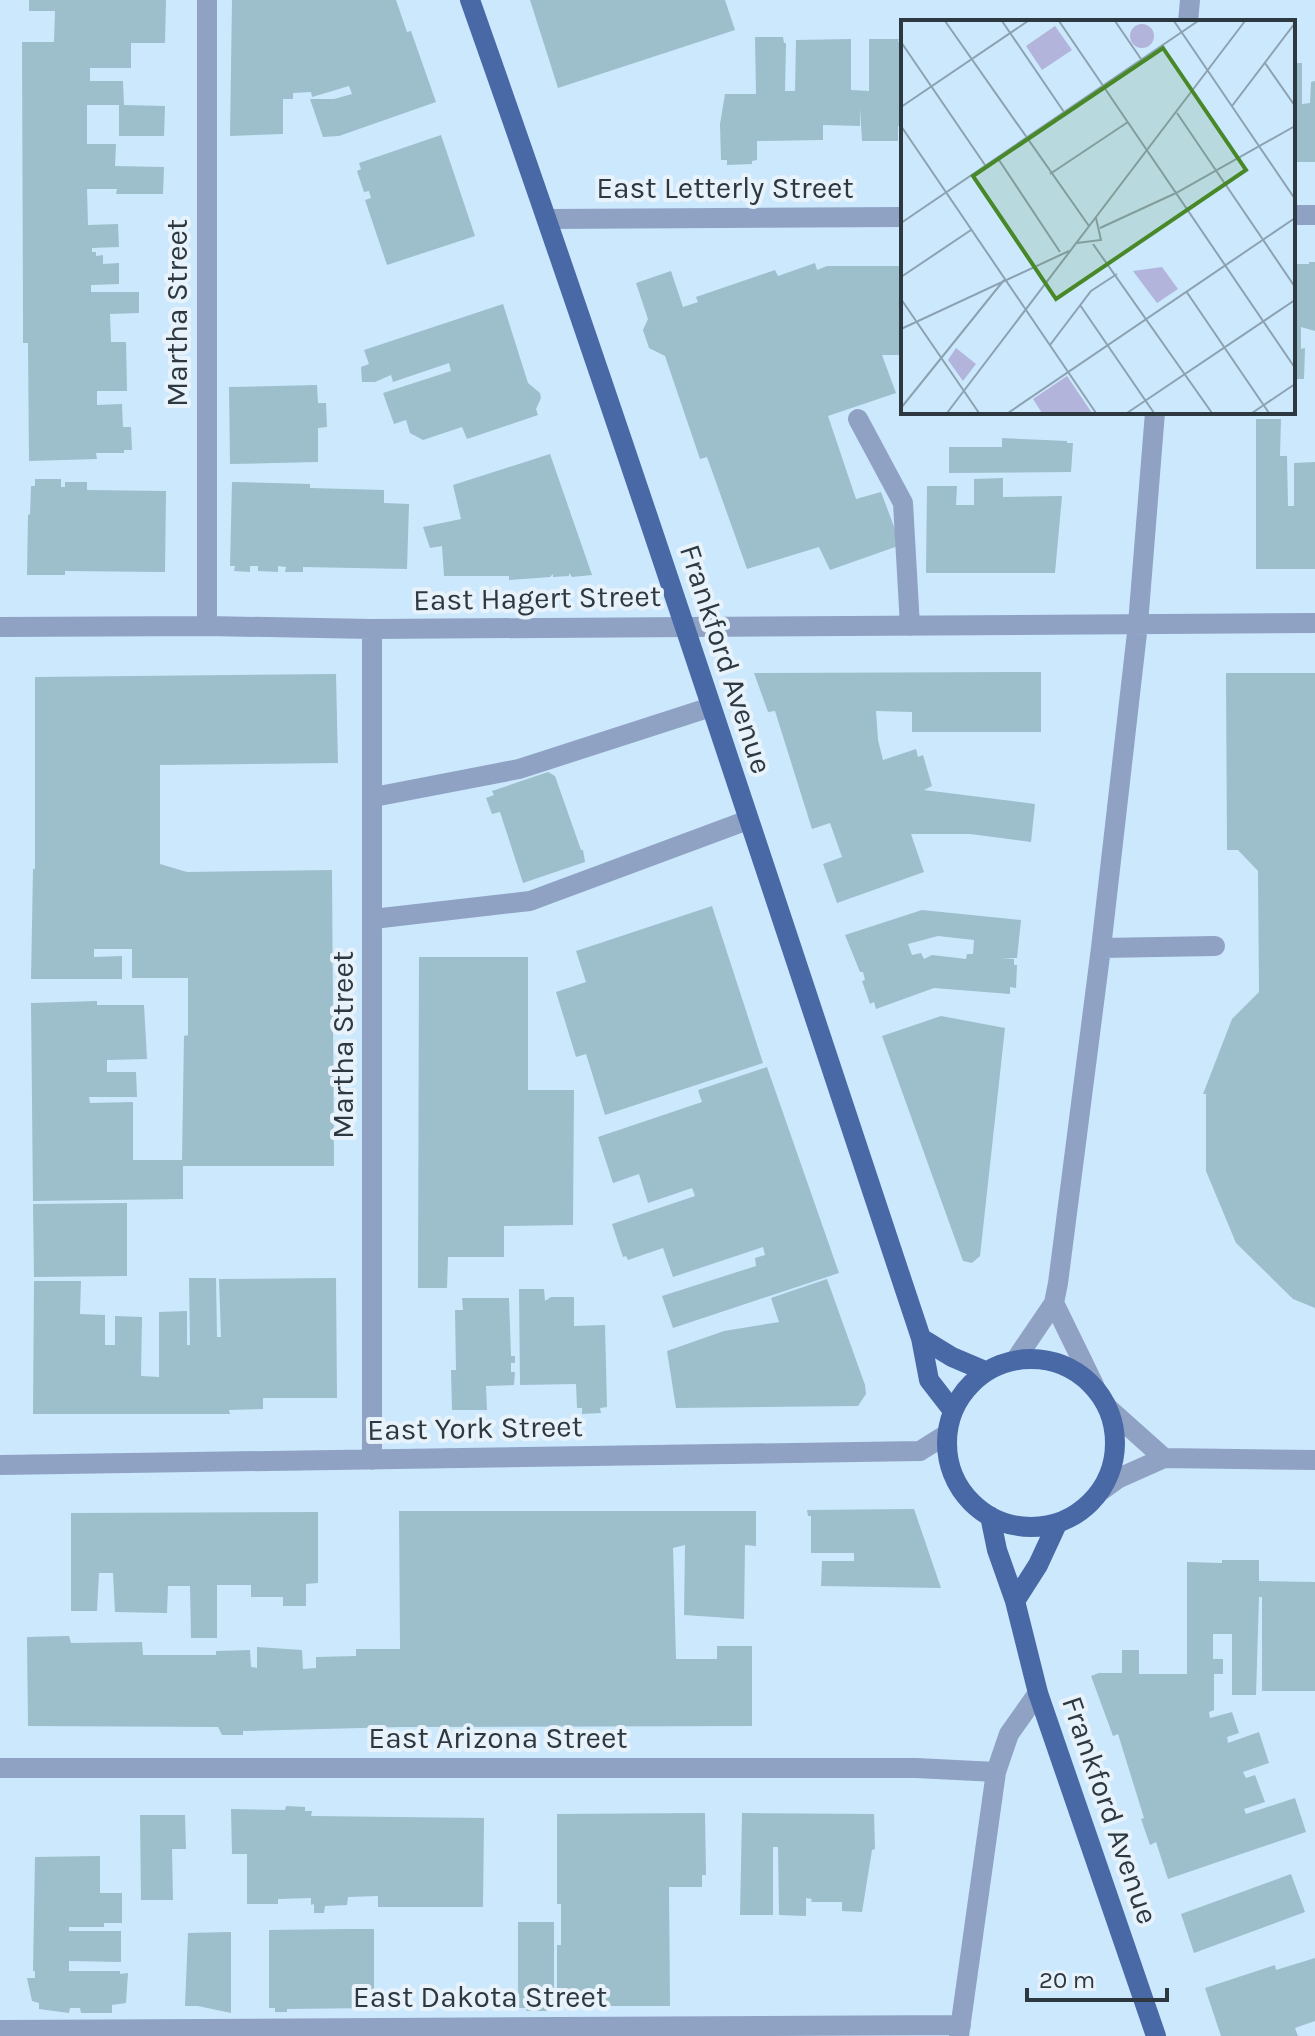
<svg xmlns="http://www.w3.org/2000/svg" width="1315" height="2036" font-family="Karla,sans-serif">
  <style>
    .building { fill: #9cbfcb; fill-rule: evenodd }
    .lines { fill: none; stroke-linecap: round; stroke-linejoin: round }
    .minor { stroke: #8fa2c4; stroke-width: 20 }
    .major { stroke: #4969a6; stroke-width: 20 }
    .labels { text-anchor: middle; dominant-baseline: central; stroke-width: 8; stroke-linejoin: round; paint-order: stroke }
    .street-label { font-size: 30px; fill: #2d3840; stroke: #e7f2fb }
    .inset-road { fill: none; stroke: #8ca2b1; stroke-width: 2 }
    .view { fill: #498828; fill-opacity: 0.15; stroke: #498828; stroke-width: 4 }
    .inset-edge { fill: none; stroke: #2d3840; stroke-width: 4 }
  </style>
  <rect width="100%" height="100%" fill="#cce8fd"/>
  <path class="building" d="M29,0H166L165,43H131V68H90V81H123L124,105L165,106L164,136H119V105H87V144H116L115,166L164,167L163,194H116L117,189H87L88,225L118,224L119,247L92,248V252H96V256L103,255V264L119,263V284L91,285V292H139V313L110,314L111,342H126L127,391H97V405L122,404L123,427H131L132,450H124V453H96L97,459L29,461L28,343H23V314L22,42H54L55,11H29Z
    M232,0H396L407,32L411,31L436,102L339,136L323,137L310,99H334L352,94L349,86L312,97L311,92L293,93V99H283V134L230,136Z
    M530,0H725L735,30L558,88Z
    M755,37H783L784,43H786L785,91H795L796,40L851,39V90L869,91V39H899L898,42H903V126H898V141H862L860,108V126L823,125V140L757,141V160L752,161V164L727,165V160H721L720,124L725,94H756Z
    M1293,63H1302V104L1310,103L1311,82L1315,81V162H1293Z
    M441,135L475,236L387,265L365,200L371,198L369,191L364,192L357,171L361,169L359,163Z
    M1309,262H1315V331L1301,327V349L1305,348L1304,379H1293V264H1309Z
    M815,263L817,270L827,266H903V355H882L896,393L828,416L856,499L881,492L901,545L830,570L819,547L747,569L707,457L700,459L665,356L649,348L643,330L648,319L636,283L671,271L683,307L698,302L696,297L775,270L778,276Z
    M503,304L528,383L540,393L541,398L536,409L538,415L467,439L462,427L423,440L410,433L406,420L394,424L383,393L451,371L449,363L393,382L391,375L375,382H362L361,367L369,364L364,350Z
    M317,385L318,403H326L327,427L318,428V462L230,464L229,387Z
    M1256,419H1281L1280,456H1287L1288,506H1294V463L1315,462V569H1256Z
    M1002,438L1067,441V443H1073L1071,472L949,473V447H1002Z
    M550,454L592,575L572,577L569,573V576L553,577V574L550,577L509,580V576H444L442,546L430,548L423,527L461,519L453,485Z
    M1003,478V497L1062,496L1055,573H926L927,486H957L956,505H974V479Z
    M35,479H61V487H65V482H87V490L166,491L165,572L65,571V575H27L28,515L30,514L31,486H35Z
    M232,482L310,484V488L384,490V503L409,504L407,569L303,567V572H285L286,567L278,566V572L258,571V566H250V572L234,571L235,566H230Z
    M1041,672V732H912V712L876,711L878,740L883,760L916,749L918,757L923,755L932,786L924,790L1035,804L1031,842L970,834H911L924,872L837,903L823,864L842,857L830,823L812,829L775,711L768,712L754,673Z
    M1226,673H1315V1308L1293,1299L1236,1243L1206,1171V1094H1203L1232,1019L1259,992L1258,871L1238,850H1227Z
    M336,674L338,763L160,765V864L187,872L332,870L334,1166H183V1199L33,1201L31,1003L97,1001V1005H144L147,1059L107,1060V1072H136L137,1097H89L90,1103L133,1102V1160H182L184,1036L188,1035V978H132V949H94V957L122,956V979H31L33,869H35V677Z
    M548,772L555,776L581,850H583L585,862L523,883L500,812L492,814L486,798L494,795L492,791Z
    M712,906L763,1063L605,1115L586,1054L576,1057L556,992L586,982L576,951Z
    M922,910L1021,920L1017,958H1001L1014,959V965H1017L1016,988L1010,987V994L934,988L876,1009L874,1002L870,1004L862,981L865,980L863,972H860L845,935ZM938,936L974,940L973,954H967L966,959L932,955L924,959L921,953L912,955L908,944Z
    M419,957H528V1090H574L573,1225L504,1226V1257H448L447,1288H418Z
    M941,1016L1005,1028L980,1256L972,1263L963,1261L882,1036Z
    M767,1067L839,1273L673,1328L662,1296L756,1266L755,1258L765,1255L763,1247L673,1277L663,1248L628,1260L626,1256L623,1257L612,1224L695,1196L692,1188L648,1203L639,1174L613,1183L598,1137L702,1102L698,1090Z
    M127,1203V1276L34,1277L33,1204Z
    M189,1278H216L217,1337H221L219,1279L336,1278L337,1398H263V1409L229,1410L230,1414H33L34,1281H81L80,1314L105,1315V1345H115V1316L142,1317L141,1376L159,1377V1312L187,1311V1345H190Z
    M827,1279L865,1385L866,1394L858,1406L676,1408L667,1351L724,1331L779,1322L771,1298Z
    M519,1289H544L545,1301L551,1297H574V1326L605,1325L607,1407L600,1408L601,1413L582,1414V1408H577L576,1384L520,1385Z
    M462,1298H509L511,1356H515V1363H511V1372H515L514,1385L486,1386L487,1410H452L451,1370H456L455,1310H463Z
    M914,1509L941,1588L821,1586L822,1561H854V1553H811V1516H808L807,1510Z
    M399,1511H756V1546L745,1545L744,1619L684,1615L685,1545L673,1548L676,1659H717V1646H752V1726L401,1727L243,1731V1735H222L218,1727L28,1726L27,1637L69,1636L71,1643L142,1642L143,1655H216V1651L250,1650L251,1667L257,1668V1647L302,1650L303,1669L316,1668V1657L356,1656V1649H400Z
    M318,1512V1583L306,1584V1606H283V1597H251V1585H217V1638H191L190,1586H168L167,1613L115,1612L113,1573H99L97,1611H71V1513Z
    M1222,1560H1259V1581L1315,1582V1691H1262V1597H1259L1256,1695H1232V1634H1213V1659H1223V1674H1214V1710L1209,1712L1210,1718L1232,1712L1239,1733L1227,1737L1228,1743L1259,1732L1269,1763L1243,1772L1246,1778L1255,1775L1265,1802L1244,1809L1246,1814L1295,1798L1306,1832L1168,1879L1156,1842L1150,1845L1141,1819L1144,1818L1118,1734L1113,1736L1091,1676L1099,1673H1122V1650H1139V1674H1187V1562L1222,1563Z
    M286,1806L305,1807V1811H312L311,1816L484,1818L483,1907H378V1896L348,1897L347,1905L325,1906L324,1913H314V1904L311,1905V1898L278,1899V1904H247V1854H232L231,1809L285,1810Z
    M705,1813L706,1875H702V1887H669L670,2006H557V1945H561V1904H557V1814Z
    M742,1813L874,1814L875,1849L872,1850L862,1912L842,1911V1902H811L812,1899L806,1898V1916L779,1915L778,1847H773V1915H740Z
    M140,1815H185L186,1849H172L173,1900H141Z
    M100,1856V1893H122V1923H104V1927H69V1931H121V1962L69,1961V1971H120V1974L128,1973L126,2003L112,2005V2013H81L80,2008H70L69,2013L39,2009V2003L32,2001L27,1978H35V1971H33L35,1857Z
    M1291,1874L1305,1912L1194,1953L1181,1914Z
    M518,1922H554V2007L547,2008V2011H526L527,2008H518Z
    M347,1929H374V2008L287,2009V2012H275V2008H269V1930Z
    M231,1932V2013L198,2006H185L188,1933Z
    M1315,1958V2021L1295,2028L1298,2036H1221L1205,1988L1275,1965L1276,1970Z"/>
  <g class="lines">
    <path class="minor" d="M1188,22L1190,0
      M1293,215H1315
      M548,219L903,217
      M858,419L903,503L910,626
      M207,626V0
      M0,627L207,626L372,629L1315,623
      M374,797L519,769L711,707
      M373,919L530,901L748,820
      M1101,948L1215,946
      M1054,1303L1094,1385
      M1016,1359L1054,1303L1058,1283L1101,948L1138,624L1155,412
      M1108,1408L1164,1458
      M372,1460V629
      M0,1465L920,1451L947,1434
      M1101,1491L1119,1478L1164,1458L1315,1460
      M0,1768H916L996,1772
      M0,2030L961,2025
      M959,2036L996,1772L1009,1734L1038,1693"/>
    <path class="major" d="M470,0C627,444 772,891 921,1338L929,1380L953,1411
      M921,1338L952,1357L985,1371
      M947 1443a84 84 0 1 1 168 0a84 84 0 1 1-168 0Z
      M990,1516L997,1550L1015,1601L1038,1693L1156,2036
      M1015,1601L1038,1565L1057,1524"/>
  </g>
  <g class="labels">
    <g class="street-label">
      <text x="725" y="188">East Letterly Street</text>
      <text transform="translate(177 313) rotate(-90)">Martha Street</text>
      <text transform="translate(537 598) rotate(-1)">East Hagert Street</text>
      <text transform="translate(726 659) rotate(72)">Frankford Avenue</text>
      <text transform="translate(343 1045) rotate(-90)">Martha Street</text>
      <text transform="translate(475 1428) rotate(-1)">East York Street</text>
      <text x="498" y="1738">East Arizona Street</text>
      <text transform="translate(1110 1810) rotate(71)">Frankford Avenue</text>
      <text x="480" y="1997">East Dakota Street</text>
    </g>
  </g>
  <g transform="translate(901 20)">
    <rect width="394" height="394" fill="#cce8fd"/>
    <path d="M229 16a12 12 0 1 1 24 0a12 12 0 1 1-24 0ZM55,328L75,344L62,361L47,340Z" fill="#b2b4db"/>
    <path d="M154,6L171,30L141,50L125,26ZM261,247L277,269L256,283L232,251ZM166,356L191,393H141L132,379Z" fill="#b2b4db"/>
    <path class="inset-road" d="M44,1L188,206M101,1L163,92M158,1L394,348M214,1L240,39M273,1L394,179M0,22L84,145M364,43L394,86M331,86L394,3M0,87L127,1M276,93L394,267M0,106L195,393M96,137L159,232M71,154L133,245M149,154L227,102M0,203L297,1M199,208L275,173L394,106M176,223L200,220L195,198M192,224L311,393M0,257L70,210M285,271L368,393M0,279L78,393M179,285L253,393M0,309L168,231M149,325L190,271L216,254M0,388L103,260M46,393L344,1M107,393L394,198M226,393L394,280M351,393L394,364"/>
    <path class="view" d="M262,28L345,150L155,279L72,156Z"/>
    <rect width="394" height="394" class="inset-edge"/>
  </g>
  <path d="M1027 1988v12h140v-12" fill="none" stroke="#2d3840" stroke-width="4"/>
  <text x="1039" y="1988" font-size="24" fill="#2d3840" stroke="#e7f2fb" stroke-width="6" paint-order="stroke">20 m</text>
</svg>
